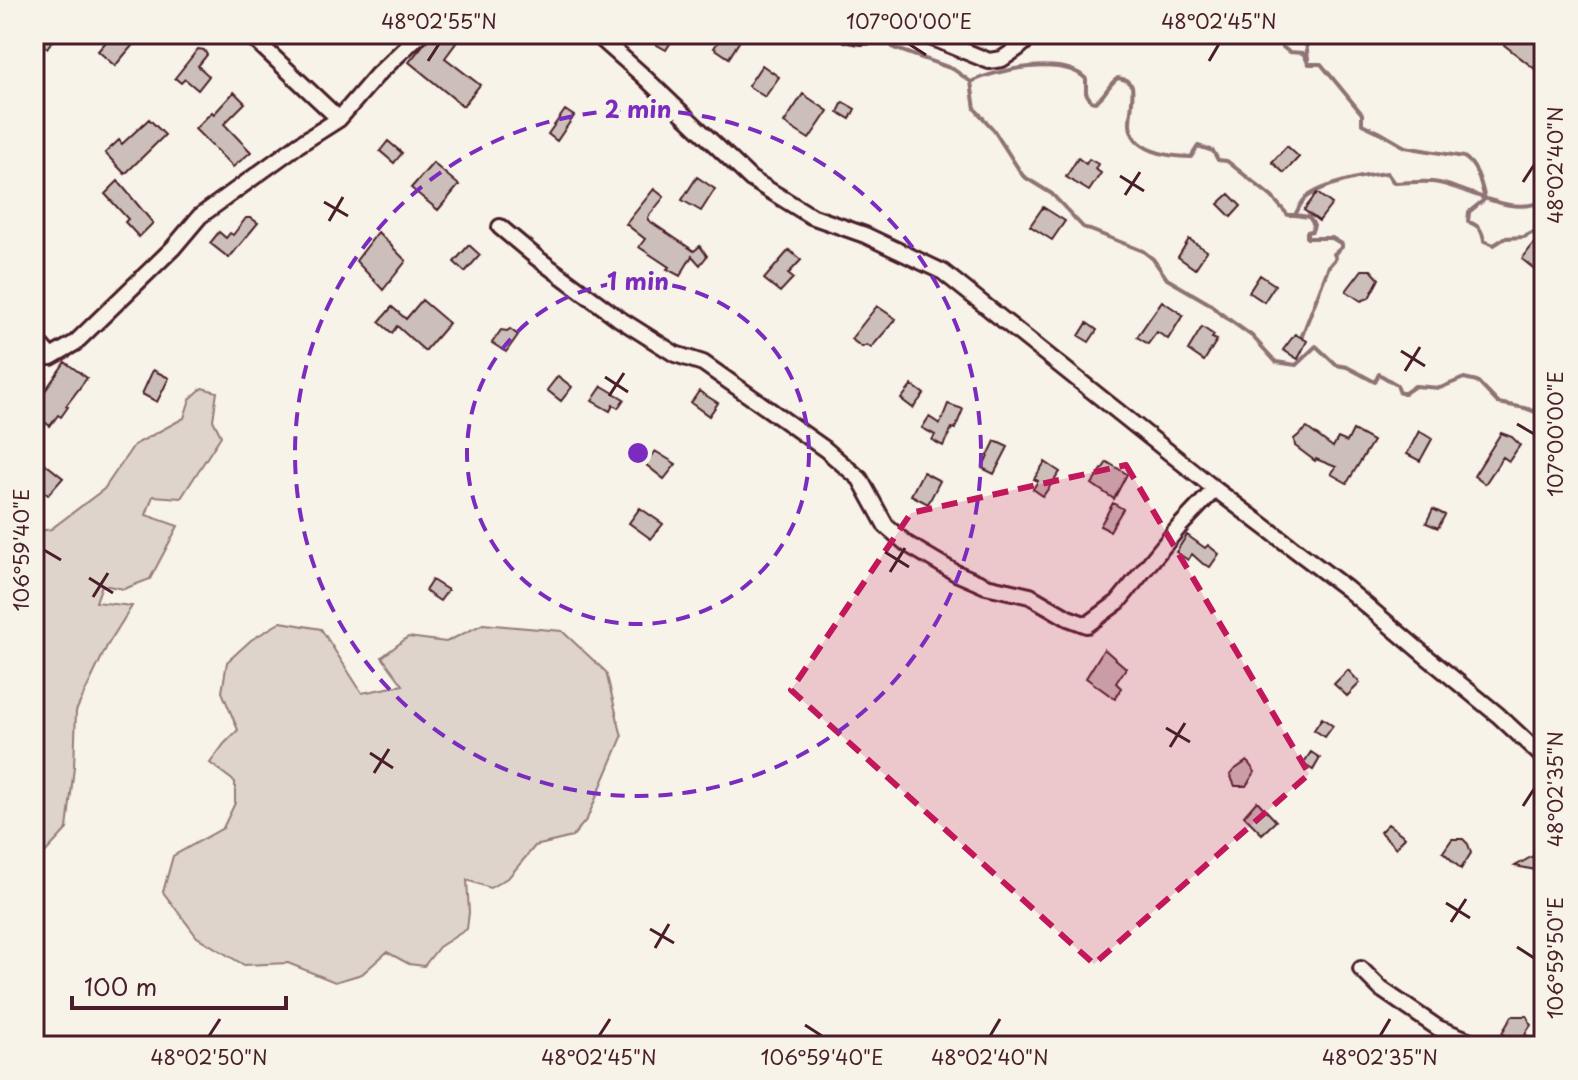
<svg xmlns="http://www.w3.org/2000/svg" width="1578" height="1080" font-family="'Playpen Sans',sans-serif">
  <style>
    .green { fill: #ded4cc; stroke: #947a7c; stroke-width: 2 }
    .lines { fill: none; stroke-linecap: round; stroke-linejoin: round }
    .stream { stroke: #8e7275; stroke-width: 4 }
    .building { fill: #ccbfb9; stroke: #4a1f2b; stroke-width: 2 }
    .street-casing { stroke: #4a1f2b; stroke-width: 20 }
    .street { stroke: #f7f3e8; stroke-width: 14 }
    .marked { fill: #c2185b; fill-opacity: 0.2; stroke: #c2185b; stroke-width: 6; stroke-dasharray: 16 10; stroke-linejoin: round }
    .ticks { fill: none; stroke: #4a1f2b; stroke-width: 3 }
    .ring { fill: none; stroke: #7b2cbf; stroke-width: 4; stroke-dasharray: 14 10 }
    .centre { fill: #7b2cbf; stroke: #f7f3e8; stroke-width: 4 }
    .ring-label { font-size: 24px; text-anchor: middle; font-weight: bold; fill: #7b2cbf; stroke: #f7f3e8; stroke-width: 8; stroke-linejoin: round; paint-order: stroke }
    .neatline { fill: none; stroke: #4a1f2b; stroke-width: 3 }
    .ticks-label { font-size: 20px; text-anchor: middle; fill: #4a1f2b }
  </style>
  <rect width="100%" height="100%" fill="#f7f3e8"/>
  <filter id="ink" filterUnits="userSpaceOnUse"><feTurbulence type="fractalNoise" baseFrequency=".0125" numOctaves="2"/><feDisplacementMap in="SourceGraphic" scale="16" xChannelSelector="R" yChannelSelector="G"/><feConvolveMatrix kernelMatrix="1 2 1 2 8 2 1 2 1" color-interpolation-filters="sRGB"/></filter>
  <g filter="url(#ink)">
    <path class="green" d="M202,388L217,392L213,420L221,436L181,498L153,496L146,515L178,526L150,579L124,589L102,585L96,602L132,606L107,646L76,711L74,767L67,829L42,856L34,913V532L51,529L104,489L134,445L184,418L190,399Z
      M281,622L321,629L362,693L403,685L382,657L408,637L446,642L483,624L562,631L606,672L622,737L587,819L572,837L535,846L509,877L490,888L467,880L469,912L467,929L439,947L424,966L409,964L387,952L362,974L335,982L288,963L244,965L197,937L163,892L173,856L223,828L235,803V782L210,763L224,744L238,730L222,692L227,662L251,640Z"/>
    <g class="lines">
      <path class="stream" d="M1266,34L1289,52L1303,53L1309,64H1321L1362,114V124L1379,132L1405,147L1464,157C1478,166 1481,184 1485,199L1469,212L1468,222C1479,225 1482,230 1484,241L1494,245L1505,238L1524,237L1544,227
        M1305,34L1308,59
        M886,40L894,48L953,69L971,82C997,69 1064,56 1086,79V93L1091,101L1095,102C1106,96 1108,84 1118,78L1126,80L1132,86C1134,99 1130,111 1130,124C1131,151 1169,157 1191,157L1198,146L1213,151L1218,160L1227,161L1272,197L1288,215H1295C1298,210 1301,202 1306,198C1322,184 1366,175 1387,173L1394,183C1408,183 1425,180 1439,183C1470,189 1513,218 1544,200
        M971,82L975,109L993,129L1023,176L1052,194L1083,227L1143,251L1153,259L1167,279L1210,304L1217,311L1252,336L1276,362L1296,365L1316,346L1336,365L1347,367L1375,382L1379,374L1397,385L1400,393H1405L1415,386L1440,388L1464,378L1477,381L1498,403L1525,408L1544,415
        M1295,215L1309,217L1314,225L1312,231L1307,232V238H1332L1342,244V247L1334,254L1336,258L1329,266L1300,341"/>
    </g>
    <path class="building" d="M34,34H57L47,48L34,39Z
      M113,34H142L115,66L98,51Z
      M432,34H447L456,43L445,58L480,85L463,106L409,62Z
      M656,34H676L666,50L652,42Z
      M723,34H744L729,58L714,48Z
      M1490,34H1544V58L1535,69Z
      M198,49L204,50L207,55L198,66L209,76L198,90L185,79L181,83L175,78Z
      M762,65L779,77L765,97L748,86Z
      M234,92L245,103L224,124L251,152L233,167L195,129L212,112L214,114Z
      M803,94L828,111L809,139L784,123Z
      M843,102L855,109L850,119L838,112Z
      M565,110L574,116L557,141L548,134Z
      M149,119L165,135L125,174L105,153L119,140L122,144Z
      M388,141L402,153L394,163L380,151Z
      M1287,146L1299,157L1284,173L1272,162Z
      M1078,158L1086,164L1089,159L1098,164L1095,169L1101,173L1089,191L1066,177Z
      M433,163L459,185L438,210L411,188Z
      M697,177L715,189L701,211L682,200Z
      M118,181L153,223L139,237L125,222L128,219L105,194Z
      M654,189L664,197L648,217V220L694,251L700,246L707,256L700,265L692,256L680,276L667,269L669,267L639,247L645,239L626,224Z
      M1317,193L1332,204L1319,221L1304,210Z
      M1229,194L1241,206L1231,217L1218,204Z
      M1043,207L1065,221L1052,240L1030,226Z
      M246,218H251L258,223L229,258L210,243L219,232L226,238L230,233L233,235Z
      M1544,230V266L1538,272L1522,259Z
      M378,232L406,261L383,290L356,261Z
      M1189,239L1207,251L1195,269L1178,257Z
      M469,245L480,255L465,272L454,262Z
      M789,250L801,260L788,274L793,278L780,292L764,279Z
      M1362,270H1371L1379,279L1369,298L1361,301L1346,291Z
      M1260,275L1275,285L1264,302L1249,292Z
      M422,300L449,323L425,351L397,326L392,333L379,322L392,307L406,319Z
      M1162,301L1183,315L1168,339L1157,332L1148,344L1137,337Z
      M877,306L896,319L871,348L867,345L862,347L851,339Z
      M1087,323L1097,330L1089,342L1079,336Z
      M1202,327L1214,335L1212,338L1217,340L1204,361L1188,350Z
      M510,329L518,335L506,352L492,343L501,330L507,331Z
      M1295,334L1307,341L1298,359L1283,350Z
      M65,362L87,378L66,406L68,407L61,417L58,415L50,426L34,414V407Z
      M153,370L169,378L157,402L142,394Z
      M558,376L572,387L561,401L547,390Z
      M912,385L924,394L913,408L901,399Z
      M602,386L624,399L618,408L613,405L610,411L592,401Z
      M699,391L718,403L709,416L691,403Z
      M948,404L963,409L955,429L952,428L943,446L932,440L935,435L922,428L929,417L940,424Z
      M1307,428L1333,447L1338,438L1347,442L1353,430L1373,441L1347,483L1331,474L1336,467L1316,459L1315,461L1295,446L1294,439Z
      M1419,431L1432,439L1420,461L1407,454Z
      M1501,433L1512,437L1520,445L1509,461L1503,457L1485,484L1474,476Z
      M995,441L1008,447L994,474L982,468Z
      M655,451L676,464L664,479L645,464Z
      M43,462L63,478L48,495L34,484V473Z
      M1045,462L1060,472L1043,496L1033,489L1038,481L1034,479Z
      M1107,462L1127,474L1114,499L1092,484Z
      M923,472L940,481L928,504L911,495Z
      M1113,503L1123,509L1110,531L1100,526Z
      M640,508L663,524L651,539L629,523Z
      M1433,509L1445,515L1438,528L1426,523Z
      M1187,535L1205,548L1208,545L1219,554L1210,567L1203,564L1192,554L1188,560L1176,552Z
      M432,580L448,590L440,601L425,591Z
      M1104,649L1126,668L1116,683L1121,688L1115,699L1086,678Z
      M1348,670L1360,683L1347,696L1334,684Z
      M1322,718L1333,726L1325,737L1314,730Z
      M1311,752L1320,758L1313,770L1303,764Z
      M1247,761L1255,772L1246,786H1235L1230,775L1234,770Z
      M1257,801L1276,821L1262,834L1244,816Z
      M1388,824L1405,837L1396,848L1380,832Z
      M1452,839H1463L1468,844L1471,853L1461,869L1443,852Z
      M1533,856L1541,871L1515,866Z
      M1512,1016H1527L1531,1025L1525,1034L1530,1038L1522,1046L1502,1033Z"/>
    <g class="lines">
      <defs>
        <path id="street" d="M249,34L339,119
          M596,34L641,74L751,179L811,216L865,235L943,272L1215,489L1347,589L1427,657L1498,715L1544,758
          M848,34L860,36L893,34
          M923,34L989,61L1002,59L1018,48L1034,34
          M500,227L537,258L618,318L675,354L703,363L825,449L860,479L886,526L907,544L956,573L986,586L1030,596L1068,618L1087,625L1118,602L1179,527L1215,489
          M34,338L51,357L75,343L173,248L200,216L298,145L339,119L377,75L420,34
          M1361,969L1381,989L1438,1028L1483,1046"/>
      </defs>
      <use href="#street" class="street-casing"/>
      <use href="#street" class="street"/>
    </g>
  </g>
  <path class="marked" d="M1126,465L1309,774L1094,964L791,690L911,513Z"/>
  <path class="ticks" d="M909,44L926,55M428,61L439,44M1209,61L1219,44M1120,176L1144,191M1523,182L1534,165M1125,195L1140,172M324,202L348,216M329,221L343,197M1401,351L1425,366M1405,371L1420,347M605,377L628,392M609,396L624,373M1517,424L1534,434M44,550L61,560M885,552L909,567M890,572L905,548M89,578L113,593M93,597L108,573M1166,728L1190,742M1170,747L1185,723M370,753L393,768M374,773L389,749M1523,806L1534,789M1446,903L1470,918M1451,922L1466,899M650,929L674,943M1517,947L1534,958M655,948L669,924M805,1025L822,1036M209,1036L220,1019M599,1036L610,1019M990,1036L1000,1019M1380,1036L1390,1019"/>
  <g class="ring">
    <circle cx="638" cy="453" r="171"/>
    <circle cx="638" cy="453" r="343"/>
  </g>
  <circle cx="638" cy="453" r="12" class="centre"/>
  <g class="ring-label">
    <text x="638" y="118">2 min</text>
    <text x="638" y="290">1 min</text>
  </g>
  <rect width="1578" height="1080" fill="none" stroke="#f7f3e8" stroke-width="88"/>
  <path d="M72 996v12h214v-12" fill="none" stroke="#4a1f2b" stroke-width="4"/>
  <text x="84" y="996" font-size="24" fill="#4a1f2b" stroke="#f7f3e8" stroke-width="6" paint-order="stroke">100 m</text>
  <rect x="44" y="44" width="1490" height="992" class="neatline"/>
  <g class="ticks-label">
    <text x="439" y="29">48°02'55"N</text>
    <text x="909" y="29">107°00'00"E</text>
    <text x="1219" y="29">48°02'45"N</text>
    <text transform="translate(1556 165) rotate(-90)" y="7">48°02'40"N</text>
    <text transform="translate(1556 434) rotate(-90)" y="7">107°00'00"E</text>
    <text transform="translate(22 550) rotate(-90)" y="7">106°59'40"E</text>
    <text transform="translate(1556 789) rotate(-90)" y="7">48°02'35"N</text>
    <text transform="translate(1556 958) rotate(-90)" y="7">106°59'50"E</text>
    <text x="209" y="1065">48°02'50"N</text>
    <text x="599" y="1065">48°02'45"N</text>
    <text x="822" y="1065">106°59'40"E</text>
    <text x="990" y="1065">48°02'40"N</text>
    <text x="1380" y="1065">48°02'35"N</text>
  </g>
</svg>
